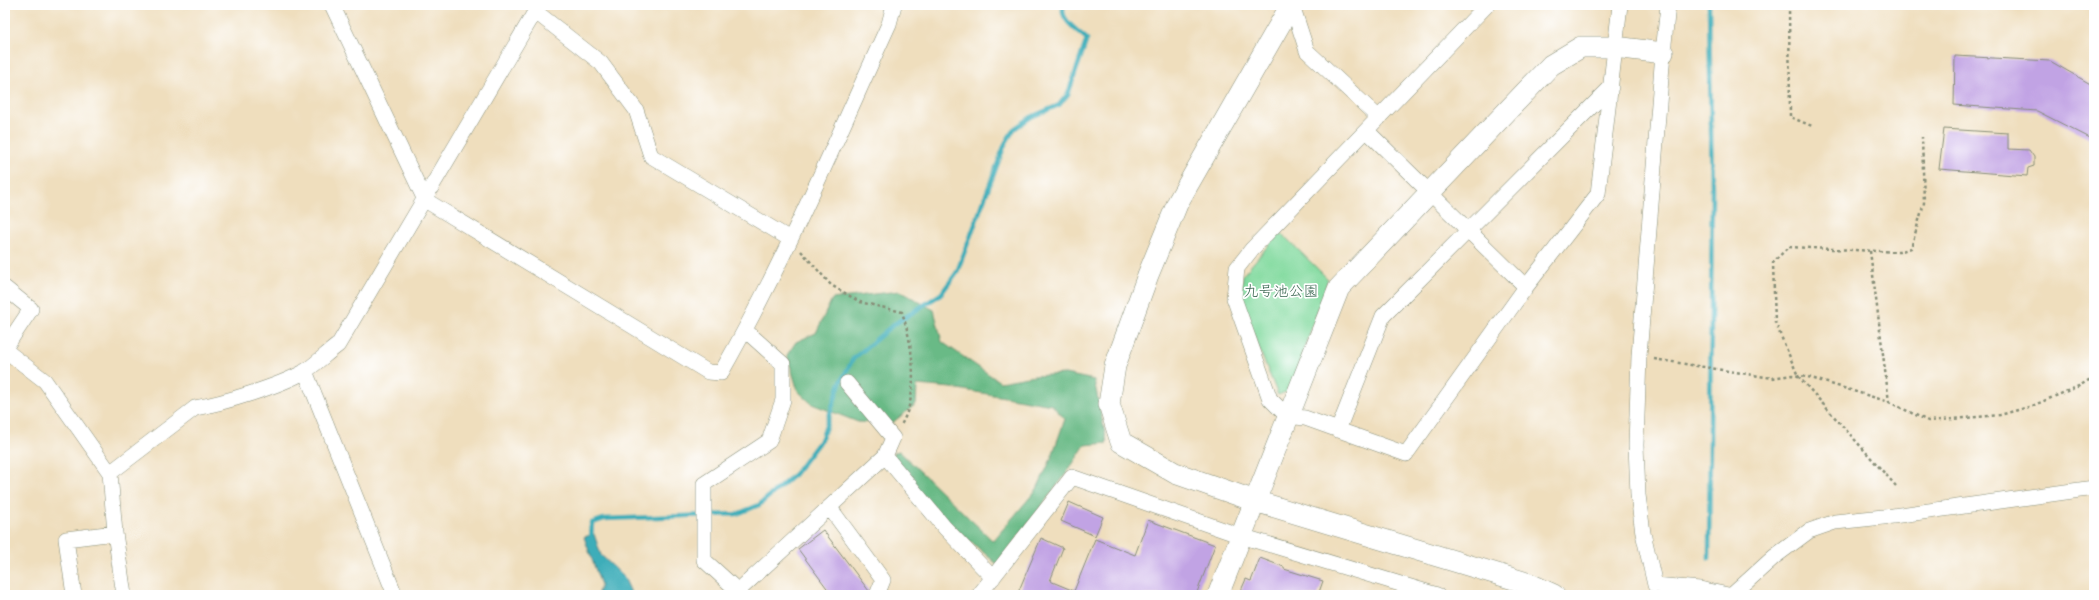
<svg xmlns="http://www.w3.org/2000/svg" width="2099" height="600" font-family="Dekko,'Klee One',sans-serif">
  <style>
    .green { fill: #82da9f; stroke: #508c6a }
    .forest { fill: #69ba86; stroke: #447c5d }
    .water { fill: #3dadb9; stroke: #2e7576 }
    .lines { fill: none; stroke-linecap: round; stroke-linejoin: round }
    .stream { stroke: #3dadb9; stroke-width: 4.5 }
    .building { fill: #c1a3e4 }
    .street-casing { stroke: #878e78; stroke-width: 16 }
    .secondary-casing { stroke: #878e78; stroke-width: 22 }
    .path { stroke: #878e78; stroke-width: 2.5; stroke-dasharray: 3 3; stroke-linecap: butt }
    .street { stroke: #fff; stroke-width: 15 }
    .secondary { stroke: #fff; stroke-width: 21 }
    .labels { text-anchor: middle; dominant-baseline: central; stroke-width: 3.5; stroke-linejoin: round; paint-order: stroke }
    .park-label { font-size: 15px; fill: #38644f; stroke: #fff }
  </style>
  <rect width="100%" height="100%" fill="#fff"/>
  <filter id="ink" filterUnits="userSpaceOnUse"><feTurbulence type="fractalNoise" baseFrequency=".025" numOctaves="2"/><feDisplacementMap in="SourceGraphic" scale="8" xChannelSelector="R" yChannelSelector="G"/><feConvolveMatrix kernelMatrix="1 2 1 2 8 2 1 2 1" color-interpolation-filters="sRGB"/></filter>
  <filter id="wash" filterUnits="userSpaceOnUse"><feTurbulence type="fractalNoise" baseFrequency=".012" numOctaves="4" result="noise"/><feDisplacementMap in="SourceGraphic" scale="16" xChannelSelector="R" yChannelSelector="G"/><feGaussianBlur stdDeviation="0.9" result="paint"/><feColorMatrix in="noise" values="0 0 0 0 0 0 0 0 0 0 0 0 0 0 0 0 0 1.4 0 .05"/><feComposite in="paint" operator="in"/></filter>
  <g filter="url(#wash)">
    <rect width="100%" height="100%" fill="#efdebd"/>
    <path class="green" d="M1280,232L1328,279L1292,387L1286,392L1278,395L1243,309L1241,297L1243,275Z"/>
    <path class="forest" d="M900,291L934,310L942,342L1000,382L1034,376L1065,374L1094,380L1107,443L1085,445L1066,474L997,564C963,535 911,493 893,453L899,451L993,541L1037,489L1051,459L1065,419L1052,405L952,388L917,385L916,404L892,423L858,422L812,404L798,391L787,355L796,342L816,333L832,299Z"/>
    <path class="water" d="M594,534L601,555L624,577L632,595H597L601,585L584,537Z"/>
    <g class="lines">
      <path class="stream" d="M591,540L592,523L604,519L737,514L759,505L795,474L822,438L840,383L853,359L893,325L941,294L957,272L1005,144L1014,129L1031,117L1059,105L1068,94L1087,39C1078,31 1058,19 1064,5
        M1709,558L1712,190L1709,5"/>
    </g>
    <g id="blocks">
      <path class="building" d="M1955,56L2050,61L2094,86V140L2037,111L1954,105Z
        M1944,129L2008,133V149L2029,150L2034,157V166L2028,168L2027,176L1939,169Z
        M1069,502L1103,517L1095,536L1061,521Z
        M1148,520L1215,545L1196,595H1017L1041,538L1063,548L1050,581L1074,591L1095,539L1135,555Z
        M823,530L869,591L868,595H832L798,549Z
        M1260,558L1284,567V569L1323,581L1318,595H1239L1246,579L1251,581Z"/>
    </g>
  </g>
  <g filter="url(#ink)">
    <use href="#blocks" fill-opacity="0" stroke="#878e78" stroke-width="1"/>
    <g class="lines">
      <defs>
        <path id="street" d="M332,5L425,200L708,372L721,373C785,261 835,142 889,24L894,5
          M1292,5L1307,51L1379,118
          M1487,5L1252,249L1237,268L1234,298L1270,399L1287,416L1305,418L1406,454L1526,287L1598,194L1620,5
          M1668,5L1663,53L1639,356L1636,445L1638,495L1643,533L1655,585L1700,589L1728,595
          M536,12L601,63L636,110L651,156L790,239
          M1367,131L1526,287
          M5,288L31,309L5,348
          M5,350L45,381L110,473
          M305,371L395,595
          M847,383L893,438L885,456
          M1338,430L1383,316L1611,87
          M830,508L883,580L877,595
          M738,591L704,560V484L769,441L783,400V364L745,330
          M74,595L66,539L115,533
          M124,595L115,533L110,473L195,408C224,403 279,386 304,372C316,364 327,353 338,345L539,5
          M736,595L738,591L885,456L945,528L993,578
          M979,595L1072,477L1241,536L1437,595
          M1732,595L1774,557L1809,531L1835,522L1893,516L2094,488"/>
        <path id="secondary" d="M1291,5L1178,202L1148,275L1115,366L1109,404L1121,442L1175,473L1255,501L1530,584L1554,595
          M1218,595L1339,288L1551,65L1581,47H1615L1663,53"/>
      </defs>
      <use href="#street" class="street-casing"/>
      <use href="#secondary" class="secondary-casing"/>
      <path class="path" d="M1789,5L1790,117L1812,126
        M801,251L831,285L860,302L902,312C913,346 920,393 901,425
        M1870,251L1889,402
        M1654,359L1772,378L1792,375L1808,377L1889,402L1928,421L2000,415L2032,406L2079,386L2094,377
        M1896,486L1798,376L1775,322L1773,263L1788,247L1899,252L1911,248L1924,203L1922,137"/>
      <use href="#street" class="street"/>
      <use href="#secondary" class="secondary"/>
    </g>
  </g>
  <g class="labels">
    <g class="park-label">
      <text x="1281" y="293">九号池公園</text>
    </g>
  </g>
  <rect width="2099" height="600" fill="none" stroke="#fff" stroke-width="20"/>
</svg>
